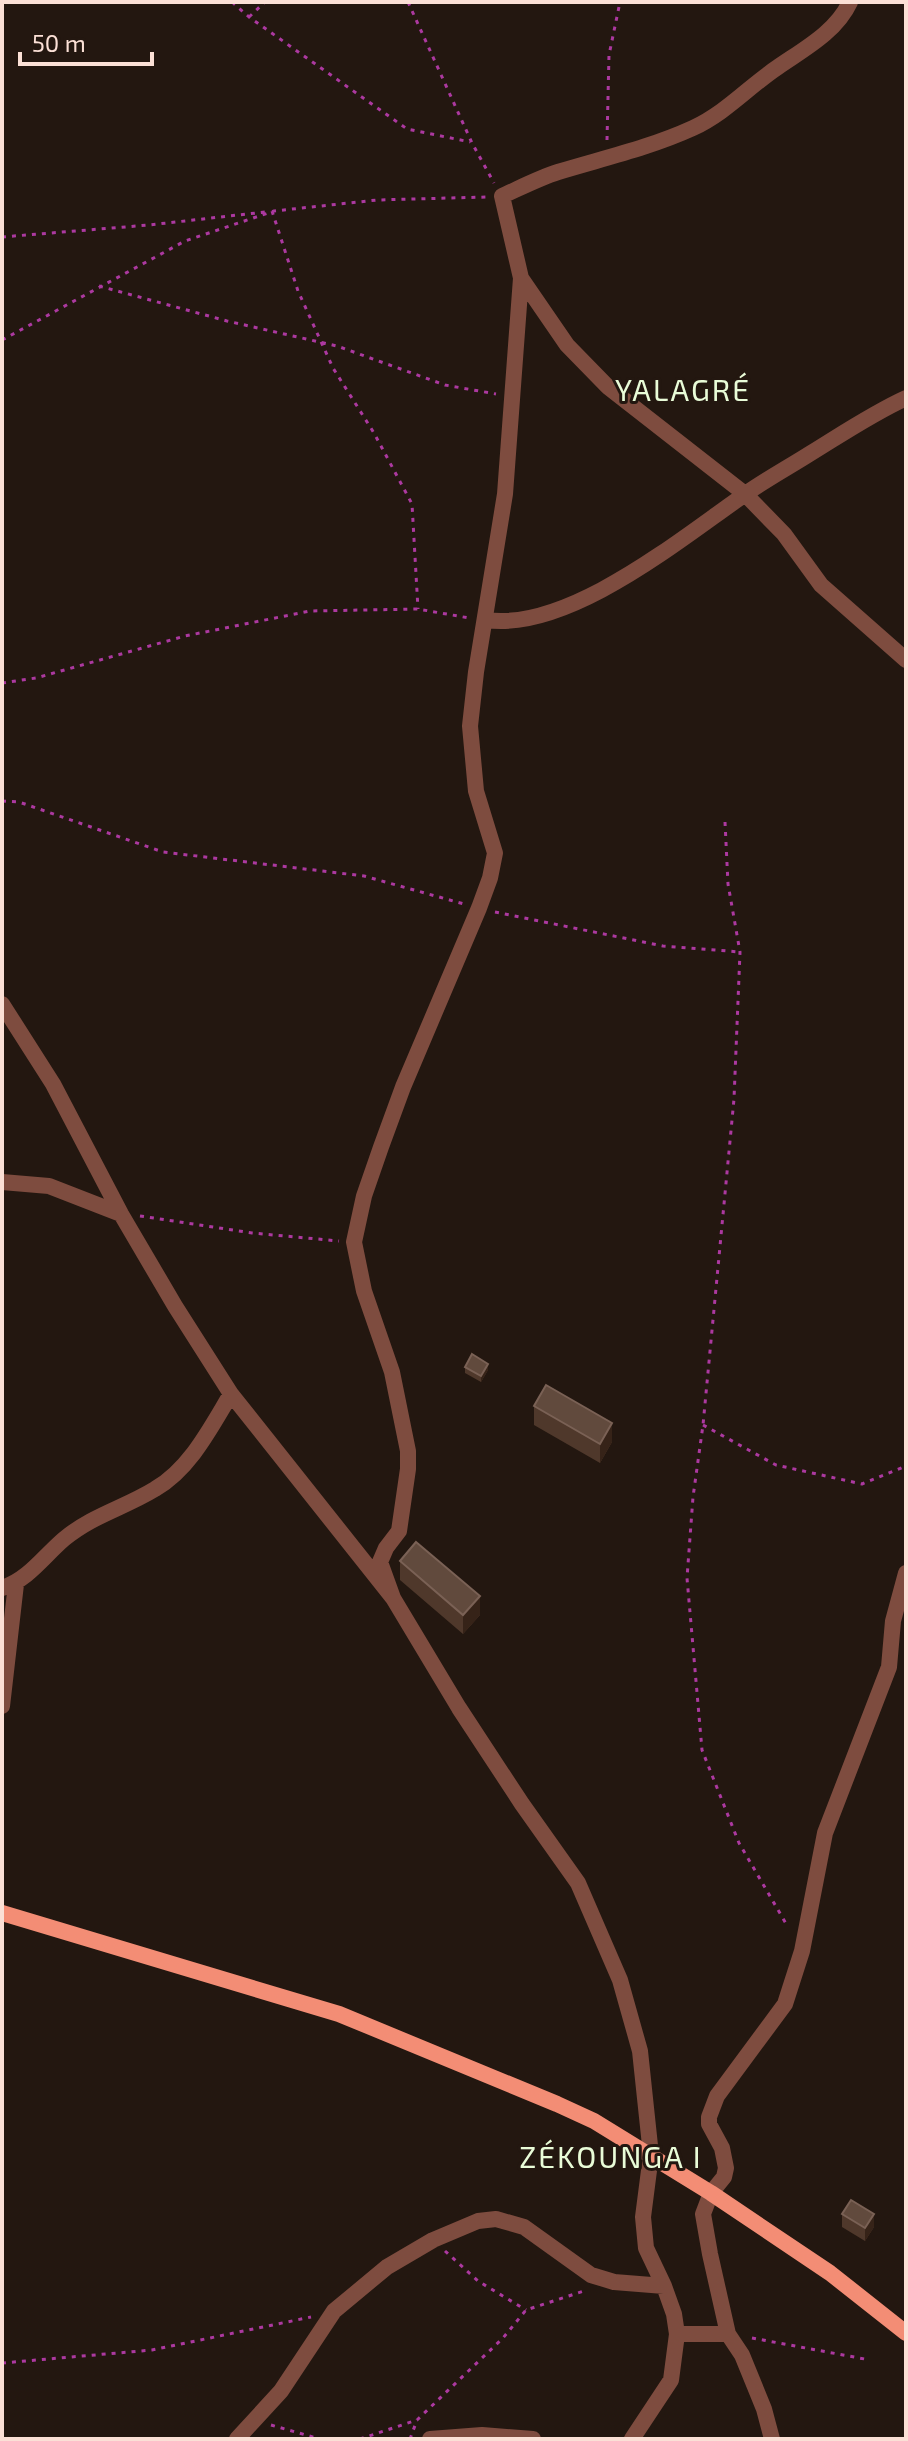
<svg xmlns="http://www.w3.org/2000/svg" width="908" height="2441" font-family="'Exo 2',sans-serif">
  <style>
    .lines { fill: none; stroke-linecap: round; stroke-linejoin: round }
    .path { stroke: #ac39a0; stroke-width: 3; stroke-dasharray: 4 6; stroke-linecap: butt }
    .street { stroke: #7e4c3f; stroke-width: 16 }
    .secondary { stroke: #f38d75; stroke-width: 16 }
    .wall { fill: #4f382b }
    .shaded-wall { fill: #362318 }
    .building { fill: #614a3d; stroke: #7a6155; stroke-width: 2 }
    .labels { text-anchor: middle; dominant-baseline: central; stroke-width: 6; stroke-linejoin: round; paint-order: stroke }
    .quarter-label { font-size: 30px; letter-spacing: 2px; fill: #e9fcd8; stroke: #231710 }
  </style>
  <rect width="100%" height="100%" fill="#231710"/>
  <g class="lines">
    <path class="path" d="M232,2L249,17L407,129L470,142
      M408,2L472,143L494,183
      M249,17L265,2
      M607,140L609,55L620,2
      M272,211L298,291L333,368L374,433L412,504L418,609
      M2,237L149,225L265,212
      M99,286L227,321L337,346L445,385L496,394
      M2,340L185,241L274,211L377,200L486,197
      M2,683L36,678L185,636L310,611L418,609L469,618
      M2,801L19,802L163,852L364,876L464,904
      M725,822L728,884L740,952L734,1099L703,1425L693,1497L687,1578L702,1750L739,1843L788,1927
      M495,912L663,946L740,952
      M140,1216L252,1233L339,1241
      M703,1425L776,1465L862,1484L906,1466
      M445,2251L478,2281L526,2310
      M752,2338L870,2360
      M2,2363L152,2350L311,2317
      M271,2425L320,2439
      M360,2439L417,2420L503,2338L526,2310L584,2291
      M410,2439L417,2420"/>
    <path class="street" d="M521,278L567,345L608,387L745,494L784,534L821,585L906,660
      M486,620C568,632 679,540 744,495C765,480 789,467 811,453C842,434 873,413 906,398
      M2,1004L53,1084L121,1214L175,1306L231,1394L393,1598L459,1708L522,1804L578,1883L620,1980L640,2051L651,2155L643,2217L646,2248L664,2286L674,2314L677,2334L671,2380L632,2439
      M2,1182L49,1186L121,1214
      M2,1588C28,1580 44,1556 64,1539C93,1515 124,1508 155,1489C190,1469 211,1427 231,1394
      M393,1598L380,1562L386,1548L399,1531L408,1469V1451L392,1372L364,1291L354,1242L364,1196L381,1147L403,1087L479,908L490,878L495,853L476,791L470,726L476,672L505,494L521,278L502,196C520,188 539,178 558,172C604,158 649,148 693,128C727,112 748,87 778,67C804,49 836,32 850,2
      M2,1706L16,1584
      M677,2334H728
      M237,2439L281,2391L334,2311L387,2267L433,2240L478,2221L496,2219L524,2227L591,2275L614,2282L664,2286
      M430,2439L482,2435L533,2439
      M772,2439L764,2409L742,2355L728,2334L710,2254L703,2214L711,2193L724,2177L726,2168L722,2148L709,2124V2117L717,2096L785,2004L802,1951L825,1833L889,1667L893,1621L906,1573"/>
    <path class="secondary" d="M2,1913L339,2014L557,2104L594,2121L711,2193L830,2273L906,2333"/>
  </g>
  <path class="wall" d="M465,1367L488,1370L481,1382L465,1373Z
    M534,1406L612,1442L600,1463L534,1425Z
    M400,1561L480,1615L463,1634L400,1580Z
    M842,2214L874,2227L865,2241L842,2227Z"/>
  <path class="shaded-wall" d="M488,1364V1370L481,1382V1376Z
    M612,1423V1442L600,1463V1444Z
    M480,1596V1615L463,1634V1615Z
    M874,2214V2227L865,2241V2228Z"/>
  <path class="building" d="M472,1354L488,1364L481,1376L465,1367Z
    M546,1385L612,1423L600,1444L534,1406Z
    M416,1542L480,1596L463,1615L400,1561Z
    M851,2200L874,2214L865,2228L842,2214Z"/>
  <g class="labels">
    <g class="quarter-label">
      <text x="683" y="389">YALAGRÉ</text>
      <text x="611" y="2156">ZÉKOUNGA I</text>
    </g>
  </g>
  <rect width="908" height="2441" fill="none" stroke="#fbe0d6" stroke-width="8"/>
  <path d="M20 52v12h132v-12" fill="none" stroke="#fbe0d6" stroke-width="4"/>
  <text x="32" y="52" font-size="24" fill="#fbe0d6" stroke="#231710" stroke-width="6" paint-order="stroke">50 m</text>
</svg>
